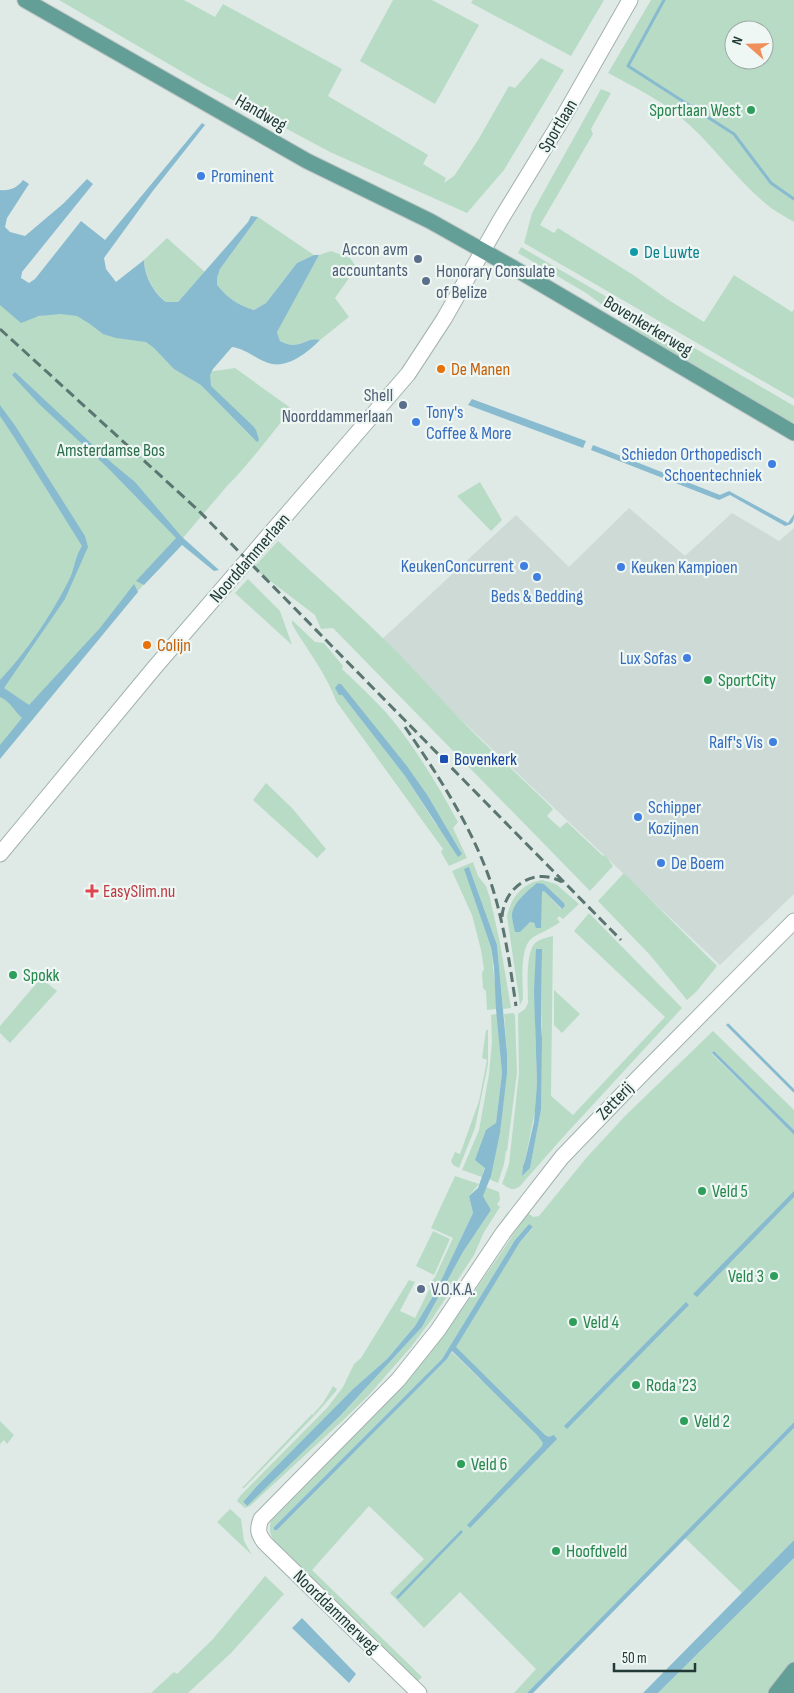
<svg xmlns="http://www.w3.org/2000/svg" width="794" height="1693" font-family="'Sofia Sans Condensed',sans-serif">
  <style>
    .built { fill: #cddad6 }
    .green { fill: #b8dbc6; fill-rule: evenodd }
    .water { fill: #88bbcf }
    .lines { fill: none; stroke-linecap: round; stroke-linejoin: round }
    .stream { stroke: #88bbcf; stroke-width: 3 }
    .minor-casing { stroke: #a2b2ae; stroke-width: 17 }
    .major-casing { stroke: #bcc4c3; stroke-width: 17 }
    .minor { stroke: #fff; stroke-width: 15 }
    .major { stroke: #649f97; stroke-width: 15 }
    .rail { stroke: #5b7571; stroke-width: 3; stroke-dasharray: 10 5; stroke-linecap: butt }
    .leisure-dot { fill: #2e9e5b; stroke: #eff7f4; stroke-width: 2 }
    .shop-dot { fill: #3f7fe0; stroke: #eff7f4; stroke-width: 2 }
    .culture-dot { fill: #0f9aa8; stroke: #eff7f4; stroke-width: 2 }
    .service-dot { fill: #5c6f8a; stroke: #eff7f4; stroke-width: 2 }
    .food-dot { fill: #e8710a; stroke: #eff7f4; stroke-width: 2 }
    .transit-dot { fill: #1a4fb4; stroke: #eff7f4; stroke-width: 2 }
    .health-dot { fill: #e0444e; stroke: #eff7f4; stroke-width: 2 }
    .labels { text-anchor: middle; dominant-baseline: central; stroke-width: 4.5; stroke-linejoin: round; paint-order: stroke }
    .leisure-label { font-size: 18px; fill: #27864d; stroke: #eff7f4; text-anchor: start }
    .street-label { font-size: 18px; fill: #213a36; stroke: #eff7f4 }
    .shop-label { font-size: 18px; fill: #366cbe; stroke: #eff7f4; text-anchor: start }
    .service-label { font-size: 18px; fill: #4e5e75; stroke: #eff7f4; text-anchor: end }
    .culture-label { font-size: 18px; fill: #0d838f; stroke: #eff7f4; text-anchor: start }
    .food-label { font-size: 18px; fill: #c56008; stroke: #eff7f4; text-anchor: start }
    .park-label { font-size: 18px; fill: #2c6f4e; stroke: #eff7f4 }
    .transit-label { font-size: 18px; fill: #164399; stroke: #eff7f4; text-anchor: start }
    .health-label { font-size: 18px; fill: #be3a42; stroke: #eff7f4; text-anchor: start }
  </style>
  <rect width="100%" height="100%" fill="#dfeae6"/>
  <path class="built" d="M629,508L685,556L732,513L779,541L794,528V894L720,965L379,642L516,515L569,567Z"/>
  <path class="green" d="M59,0H184L215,17L223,4L342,69L328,96L428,155L423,164L446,178L444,183L454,176L478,140L509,86L515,88L541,58L564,70L504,170L467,213L330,152L203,84Z
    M393,0H432L479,25L435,104L360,61Z
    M473,0H604L571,56L471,3Z
    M651,0H794V222C786,217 778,213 771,208C736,181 712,142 678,115C657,98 632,86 608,73ZM734,30H764V60H734Z
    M601,89L611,93L591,129L593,134L540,225L554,233L558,228L635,276L667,299L704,322L734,275L792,312L794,309V399L524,243L532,213Z
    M258,217L314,255L297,263L266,303L254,310C237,305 228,298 217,285V278L220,269Z
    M167,238L205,272L178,302H166C154,292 144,276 144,260Z
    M521,247L794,406V425L681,362L586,293L518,253Z
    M331,251L350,258L355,265L352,274L335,298L349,317L320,340C305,336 300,352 280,341L277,332L279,325L319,255Z
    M0,297L36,317L83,307L163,347L194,374L235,368L292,409C270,435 251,462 227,486L0,754Z
    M480,482L502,520L491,531L457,496Z
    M278,541C317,577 357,612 395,650C418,673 440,699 463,722C492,752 523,779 553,809L547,816L560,828L567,822L603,856L605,855L613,866L590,891L333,628L321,629L315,615L253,568Z
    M248,579L280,611L292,645L235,593Z
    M292,620L315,642L324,643L343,666L342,669C361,687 382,706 398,727C421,757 440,789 458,822L453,828L467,858L449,866L441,852L443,849L336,701C326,673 307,650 292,624ZM337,685H341L407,766L428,796L462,854L435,823L405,776L342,695Z
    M266,783L292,808L326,849L317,858L253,800Z
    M473,862L478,876L486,886L490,898L500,943L511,1008L503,1009L497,945L469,867L491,947L497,1004L496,1009L487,1010L486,991L483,988L482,973L484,969L481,950L472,915L452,871Z
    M624,873L717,966L697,991L687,1000L650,955L598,901Z
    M542,880L556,884L579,904L563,919L559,916L557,919L560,922C551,929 541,932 532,938C519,948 523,983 523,999L520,1005L507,916C511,898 522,883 542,880ZM544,884L564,903L565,906L561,909L544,891L542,892L535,925L532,922L528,923Z
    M589,913L682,1008L565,1135L520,1186C512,1192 509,1188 502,1184L509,1164L519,1073L518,1014L525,1009L528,1003C528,989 525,953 535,943C540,939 547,937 553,936L551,1096L573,1115L665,1017L574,931ZM542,950L541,1110L530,1167L522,1176L523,1166L525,1161L535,1111L537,1083L535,1024Z
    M41,978L57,991L10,1043L0,1033V1026Z
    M554,990L580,1014L562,1033L554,1025Z
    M513,1013L515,1015L517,1073L507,1151H506L504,1164L498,1183L489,1179L500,1133L507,1053L504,1014Z
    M497,1014L502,1073L496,1124L482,1177L462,1170L479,1130L489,1074L492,1041L491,1015Z
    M486,1030H488V1064L475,1128L459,1168L453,1165L451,1161L455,1152L460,1154L479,1101L487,1060L482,1058Z
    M713,1031L794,1110V1130L714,1051L712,1054L794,1135V1422L527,1693H514L536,1669L460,1592L424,1628L390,1593L424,1559L369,1506L312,1570L422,1677L414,1685L369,1641L373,1637L362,1624L357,1629L282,1551C274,1541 267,1534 271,1521L394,1395L428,1356L470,1298L528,1213L533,1217L539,1216L587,1157L626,1115ZM529,1224L533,1228L520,1242L456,1345V1348L486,1378L482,1381L452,1352L447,1359L277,1530L274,1527L442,1359L515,1240Z
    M455,1176L479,1184L469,1196L473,1213L436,1291L415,1326L387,1359L353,1389L256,1487L243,1502L246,1506L340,1416L422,1327L463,1252L491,1210L483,1196L486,1187L499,1192L500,1200L497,1204L500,1207L484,1232L474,1255L432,1319L411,1347L368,1396L340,1423L250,1506L245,1508L237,1501L240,1496L327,1408L343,1387L354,1364L361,1358L409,1280L415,1282L400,1311L415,1318L430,1288L428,1286L435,1277L453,1238L431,1228Z
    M433,1231L450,1239L434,1275L416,1266Z
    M333,1386L337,1389L336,1391L316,1414L244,1488H242L312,1414L314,1415V1413L323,1403Z
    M0,1421L14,1435L7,1444L4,1440L0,1444Z
    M794,1428V1540L742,1593L685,1538Z
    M230,1509L241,1519L244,1541L252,1555L217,1522Z
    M794,1558V1693H658Z
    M265,1576L284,1594L231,1653L188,1693H151L174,1672L177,1674L213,1639Z"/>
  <path class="water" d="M202,123L205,125L152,192L104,258L106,269L116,282L144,260C144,276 154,293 166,302H178L248,222L251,216L258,217L220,269L217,278V285C228,298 237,305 254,310L266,303L297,263L314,255H319L277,332L280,341C300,352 306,336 320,340C308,352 290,367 272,364C260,362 247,349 232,347L213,369L210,375L211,386L253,426L256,430L259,440L257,442L201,385L174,369L154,348L146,342L116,338L103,334L90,324L77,316L61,314L39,316L21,323L0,305V190C10,191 17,188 23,180L29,184L7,218L5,227L10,232L25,236L64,203L87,179L93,184L22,272L21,278L29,283L35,279L81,221L105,240Z
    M15,372L112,463L135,482L181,536L219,570L214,571L182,545L144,585L136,581L176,538L108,468L39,404L12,375Z
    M472,399L586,441L583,448L468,405Z
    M0,405L16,427L85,536L88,547L65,599L4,688L29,705L100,628L134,584L138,592L0,759V745L22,718C14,711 11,702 0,697V680C27,651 50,617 68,582C75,570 74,558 82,546L14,437L0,416Z
    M593,445L720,495L729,491L788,523L794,514C794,522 793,524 785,526L730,495L719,500L591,450Z
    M338,684H341L407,766L428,796L462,854L458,857L405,776L342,695H339L335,688Z
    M469,867L497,945L507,1053V1073L500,1133L491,1176L483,1196L491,1210L463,1252L422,1327L340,1416L247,1506L243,1502L256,1487L353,1389L387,1359L415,1326L436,1291L473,1213L469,1196L478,1188L485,1168L475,1160L486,1130L496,1123L502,1073L496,1009L494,967L491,947L464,869Z
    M537,883L544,884L564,903L565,906L562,909L544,891L542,892L541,928H536L534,923L530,922L520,932H515C514,927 512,920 512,915C513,902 528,891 537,883Z
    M536,949H542L541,1026L542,1039L541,1110L530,1168L522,1176L523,1166L525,1161L534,1122L537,1083L534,991Z
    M714,1051L794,1130V1135L712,1053Z
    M794,1191V1197L697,1297L693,1294Z
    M529,1224L533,1227L520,1242L456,1347L545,1435L549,1437L554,1435L557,1439L470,1528L467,1525L542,1446L543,1443L538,1436L452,1351L447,1359L277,1530H274V1527L442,1359L515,1240Z
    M686,1302L689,1305L567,1429L564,1426Z
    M794,1422V1428L533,1693H527Z
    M461,1530L463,1532L398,1599L396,1597Z
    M794,1540V1558L658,1693H643Z
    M302,1618L356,1674L349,1683L292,1628Z"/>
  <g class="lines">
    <path class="stream" d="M664,0L628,66L734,134L771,183L794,199
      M728,1025L794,1091"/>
    <defs>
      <path id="minor" d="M0,854L155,667L408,374L444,319L501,219L561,121L630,0
        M419,1693L265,1543C258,1534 257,1530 261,1519L398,1380L438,1330L503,1233L562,1157L640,1076L794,921"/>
      <path id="major" d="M25,0L307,161L430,221L512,267L794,433
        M776,1693L794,1670
        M790,1693L794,1689"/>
    </defs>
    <use href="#minor" class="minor-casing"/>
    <use href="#major" class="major-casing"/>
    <use href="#minor" class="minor"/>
    <use href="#major" class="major"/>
    <path class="rail" d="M0,329L198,510L621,940
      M405,727C438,775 472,827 491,883C504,923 510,965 516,1006
      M502,917C504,887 534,866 562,882"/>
  </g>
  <g class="leisure-dot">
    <circle cx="751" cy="110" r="5"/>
    <circle cx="708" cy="680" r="5"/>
    <circle cx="13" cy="975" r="5"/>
    <circle cx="702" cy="1191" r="5"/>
    <circle cx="774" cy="1276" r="5"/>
    <circle cx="573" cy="1322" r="5"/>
    <circle cx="636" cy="1385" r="5"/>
    <circle cx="684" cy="1421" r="5"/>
    <circle cx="461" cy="1464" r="5"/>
    <circle cx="556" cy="1551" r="5"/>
  </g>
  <g class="shop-dot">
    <circle cx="201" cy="176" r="5"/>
    <circle cx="416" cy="422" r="5"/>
    <circle cx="772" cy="464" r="5"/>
    <circle cx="524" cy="566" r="5"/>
    <circle cx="621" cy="567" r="5"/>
    <circle cx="537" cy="577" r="5"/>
    <circle cx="687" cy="658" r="5"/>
    <circle cx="773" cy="742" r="5"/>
    <circle cx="638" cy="817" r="5"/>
    <circle cx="661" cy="863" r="5"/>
  </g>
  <circle class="culture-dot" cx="634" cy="252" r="5"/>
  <g class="service-dot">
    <circle cx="418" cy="259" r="5"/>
    <circle cx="426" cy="281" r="5"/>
    <circle cx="403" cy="405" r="5"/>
    <circle cx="421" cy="1289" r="5"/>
  </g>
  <g class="food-dot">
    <circle cx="441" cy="369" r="5"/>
    <circle cx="147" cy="645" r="5"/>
  </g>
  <rect class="transit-dot" x="439" y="754" width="10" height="10" rx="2.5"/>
  <path class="health-dot" d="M89.5 883.5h5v5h5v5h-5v5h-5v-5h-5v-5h5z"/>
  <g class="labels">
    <g class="leisure-label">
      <text x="741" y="110" text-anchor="end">Sportlaan West</text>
      <text x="718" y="680">SportCity</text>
      <text x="23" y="975">Spokk</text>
      <text x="712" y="1191">Veld 5</text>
      <text x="764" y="1276" text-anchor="end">Veld 3</text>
      <text x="583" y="1322">Veld 4</text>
      <text x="646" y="1385">Roda '23</text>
      <text x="694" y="1421">Veld 2</text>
      <text x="471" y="1464">Veld 6</text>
      <text x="566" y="1551">Hoofdveld</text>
    </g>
    <g class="street-label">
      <text transform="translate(261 113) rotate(30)">Handweg</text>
      <text transform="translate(558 126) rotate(-59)">Sportlaan</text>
      <text transform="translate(648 326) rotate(31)">Bovenkerkerweg</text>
      <text transform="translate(250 558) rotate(-49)">Noorddammerlaan</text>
      <text transform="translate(615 1101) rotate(-46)">Zetterij</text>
      <text transform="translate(336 1612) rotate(44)">Noorddammerweg</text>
    </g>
    <g class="shop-label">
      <text x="211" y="176">Prominent</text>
      <text x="426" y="412">Tony's<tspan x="426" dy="21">Coffee &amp; More</tspan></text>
      <text x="762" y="454" text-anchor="end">Schiedon Orthopedisch<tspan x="762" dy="21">Schoentechniek</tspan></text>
      <text x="514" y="566" text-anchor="end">KeukenConcurrent</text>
      <text x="631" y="567">Keuken Kampioen</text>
      <text x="537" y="596" text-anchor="middle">Beds &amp; Bedding</text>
      <text x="677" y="658" text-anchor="end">Lux Sofas</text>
      <text x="763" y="742" text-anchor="end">Ralf's Vis</text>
      <text x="648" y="807">Schipper<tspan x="648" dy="21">Kozijnen</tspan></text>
      <text x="671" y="863">De Boem</text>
    </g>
    <g class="service-label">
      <text x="408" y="249">Accon avm<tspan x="408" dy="21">accountants</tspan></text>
      <text x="436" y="271" text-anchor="start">Honorary Consulate<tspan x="436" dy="21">of Belize</tspan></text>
      <text x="393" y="395">Shell<tspan x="393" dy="21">Noorddammerlaan</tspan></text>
      <text x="431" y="1289" text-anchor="start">V.O.K.A.</text>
    </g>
    <g class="culture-label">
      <text x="644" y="252">De Luwte</text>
    </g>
    <g class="food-label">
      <text x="451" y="369">De Manen</text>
      <text x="157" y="645">Colijn</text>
    </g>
    <g class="park-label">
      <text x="111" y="450">Amsterdamse Bos</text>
    </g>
    <g class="transit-label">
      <text x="454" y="759">Bovenkerk</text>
    </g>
    <g class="health-label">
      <text x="103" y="891">EasySlim.nu</text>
    </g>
  </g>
  <g transform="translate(749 45) rotate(290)"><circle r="24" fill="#eff7f4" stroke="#9daba8"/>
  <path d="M0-4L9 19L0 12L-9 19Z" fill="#ef8f59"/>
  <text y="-8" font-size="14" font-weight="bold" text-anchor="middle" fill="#213a36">N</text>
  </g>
  <path d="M614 1663v8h81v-8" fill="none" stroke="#213a36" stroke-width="2.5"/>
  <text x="622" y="1663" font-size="15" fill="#213a36" stroke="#eff7f4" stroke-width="4" paint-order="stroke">50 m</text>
</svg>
